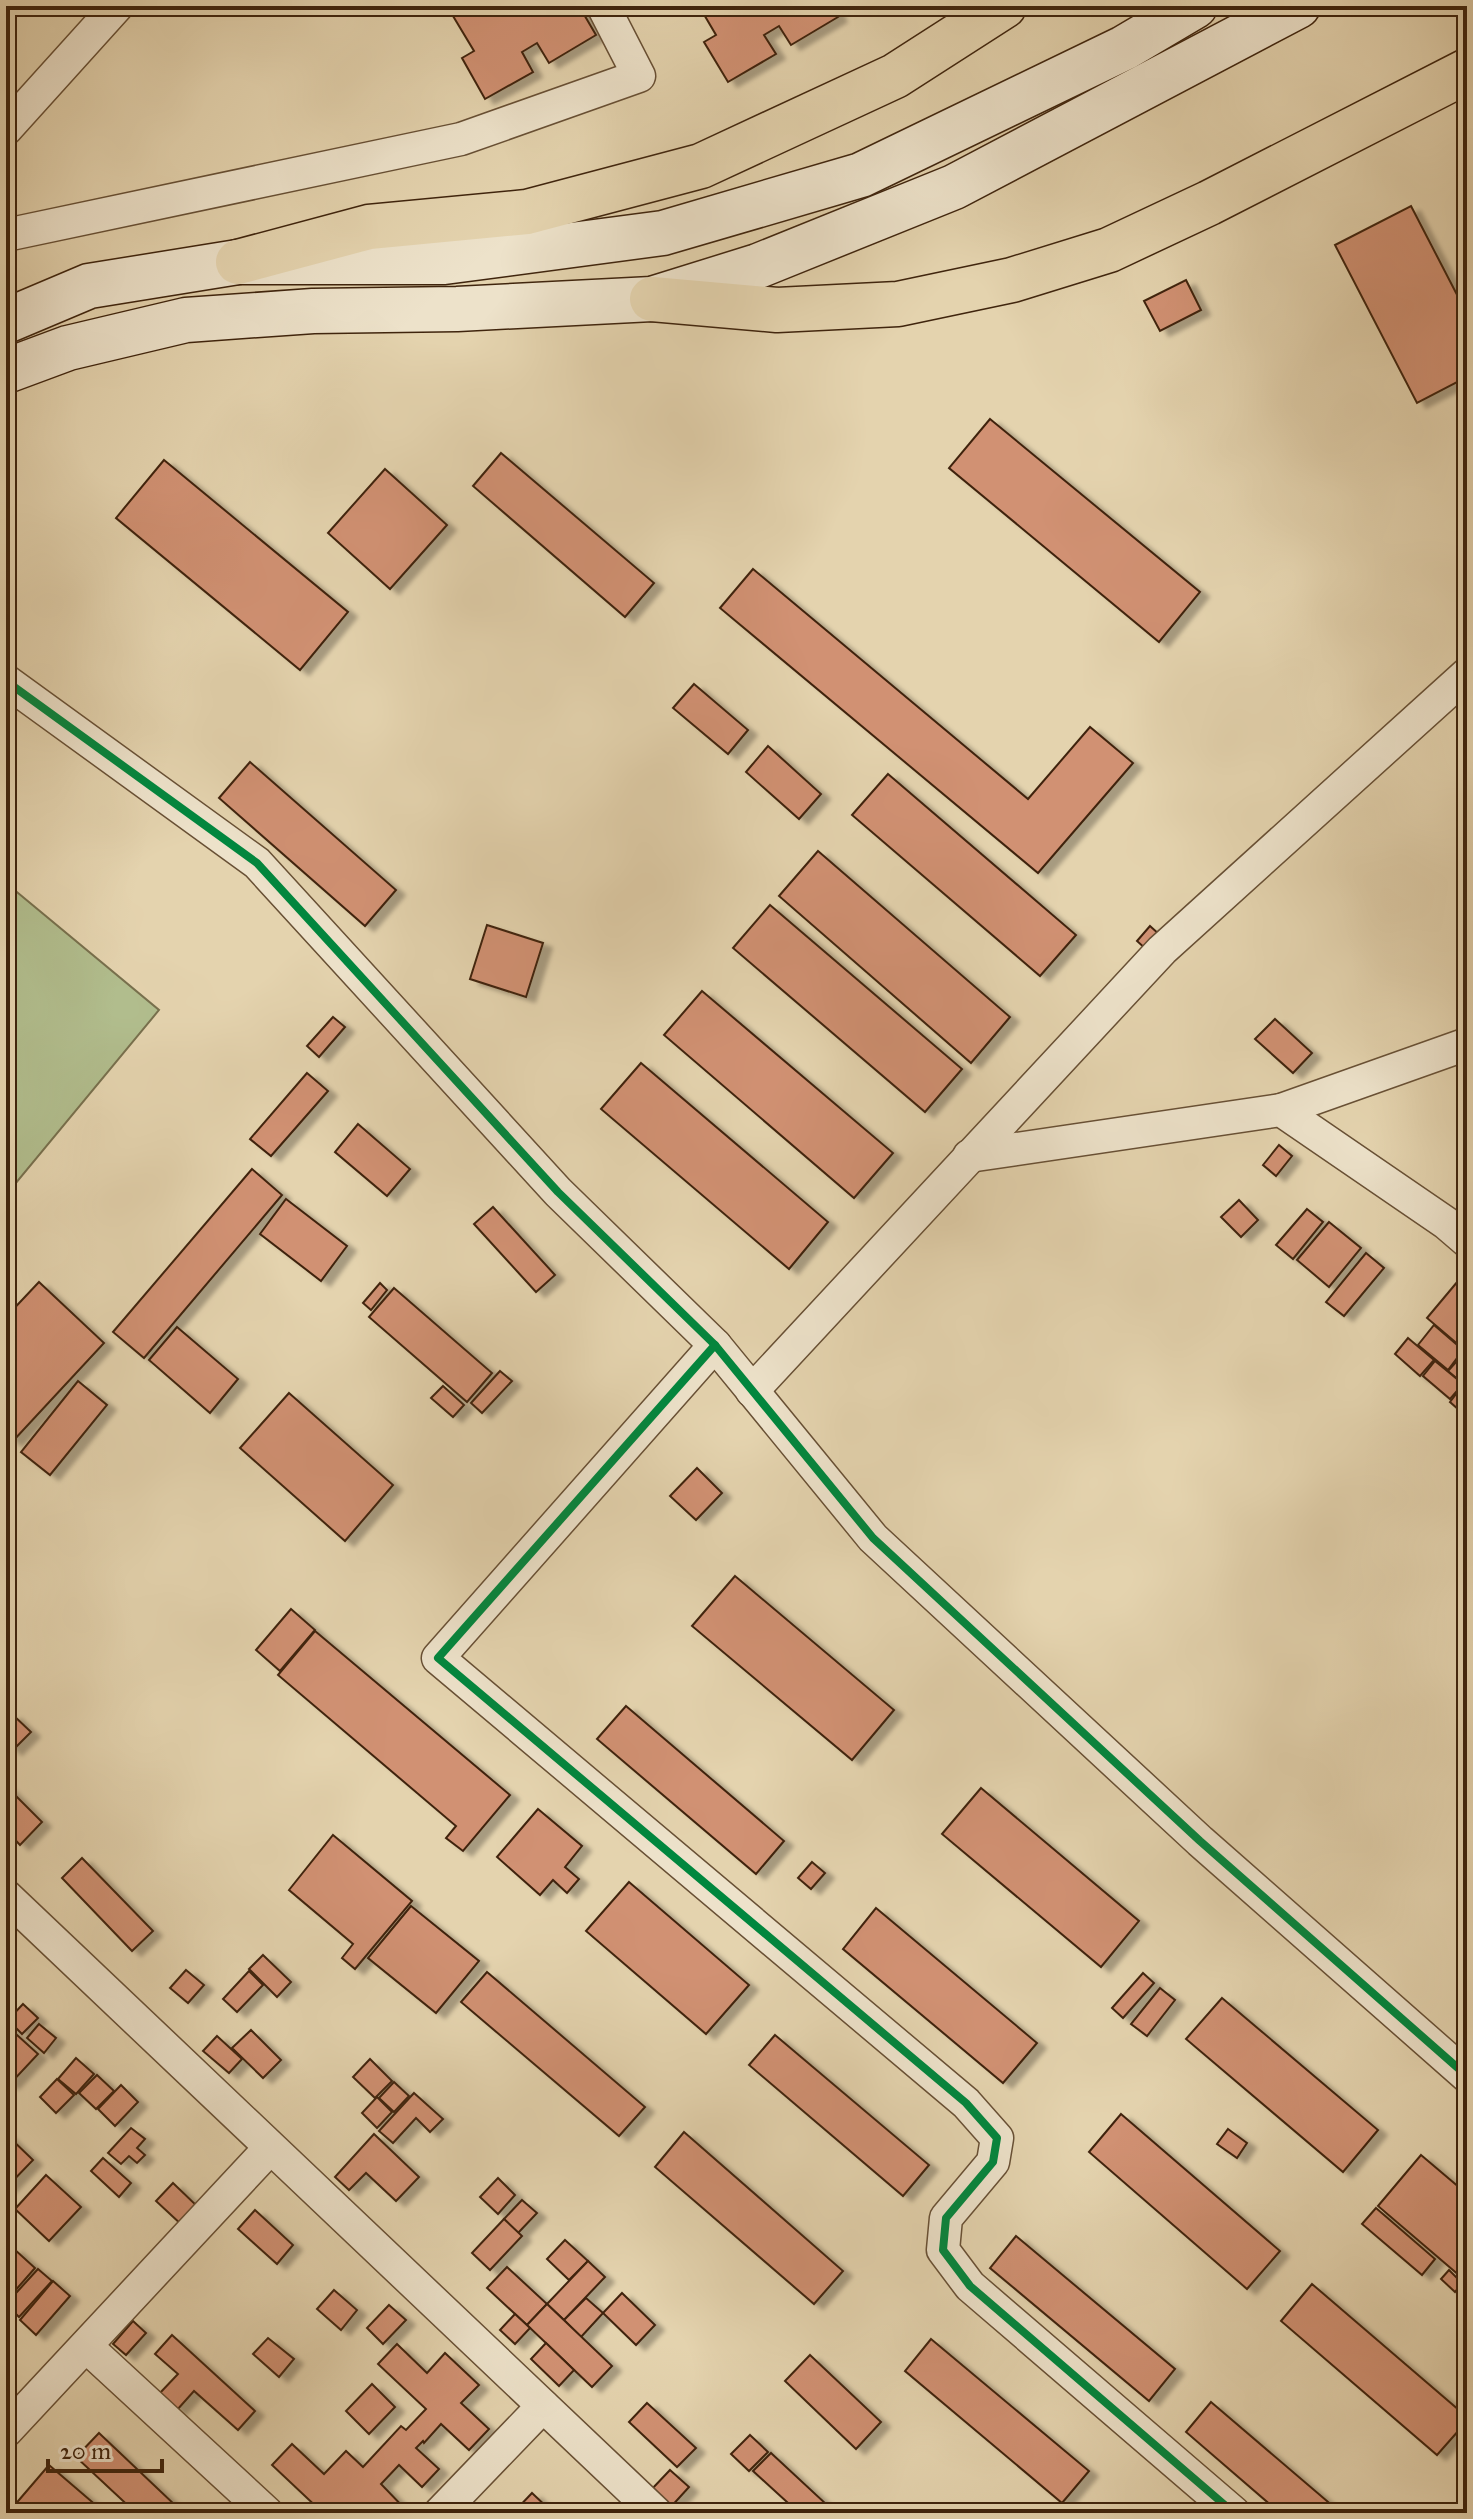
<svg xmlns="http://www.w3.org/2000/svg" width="1473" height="2519" font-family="'IM FELL Great Primer',serif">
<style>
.green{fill:#b1bd8d;stroke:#78704d;stroke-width:2}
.building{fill:#d19173;stroke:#3f240d;stroke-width:2;filter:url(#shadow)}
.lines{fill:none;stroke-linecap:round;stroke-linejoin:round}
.street-casing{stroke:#685035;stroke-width:35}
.secondary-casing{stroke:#3f240d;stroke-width:47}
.highway-casing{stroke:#3f240d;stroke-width:47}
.street{stroke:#ede2ca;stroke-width:32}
.secondary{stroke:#ede2ca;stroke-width:44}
.highway{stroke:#e4d3ae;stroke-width:44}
.cycleway-casing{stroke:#ede2ca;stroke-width:13}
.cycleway{stroke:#00873e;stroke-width:8}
</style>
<defs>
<filter id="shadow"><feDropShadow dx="9" dy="5" stdDeviation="2" flood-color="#0004"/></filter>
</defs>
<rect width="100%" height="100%" fill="#e4d3ae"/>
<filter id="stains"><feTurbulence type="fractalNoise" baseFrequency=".0025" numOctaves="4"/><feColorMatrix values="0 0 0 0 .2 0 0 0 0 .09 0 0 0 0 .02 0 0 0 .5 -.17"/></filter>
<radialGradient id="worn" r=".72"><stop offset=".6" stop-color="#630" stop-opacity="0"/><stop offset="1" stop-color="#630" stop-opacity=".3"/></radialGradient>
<polygon class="green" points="6,883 159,1010 6,1195"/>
<g class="building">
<polygon points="447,6 579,6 596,35 549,63 537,43 522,52 533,72 485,99 462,58 474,51"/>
<polygon points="699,6 832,6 838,17 791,45 779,26 764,35 776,54 728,82 704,42 716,35"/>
<polygon points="1411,206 1467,314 1467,377 1417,403 1335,245"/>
<polygon points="1186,280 1201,310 1160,331 1144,301"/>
<polygon points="990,419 1200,592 1159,642 949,468"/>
<polygon points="501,453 654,583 625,617 473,486"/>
<polygon points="164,460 348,612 300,670 116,518"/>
<polygon points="385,469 447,525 390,589 328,533"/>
<polygon points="753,569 1028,799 1090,727 1133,763 1038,873 720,608"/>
<polygon points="694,684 748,730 728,754 673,708"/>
<polygon points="768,746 821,794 799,819 746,772"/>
<polygon points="250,762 396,890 365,926 219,798"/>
<polygon points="888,774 1076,935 1040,976 852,815"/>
<polygon points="818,851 1010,1017 971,1063 779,896"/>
<polygon points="770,905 962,1069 925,1112 733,948"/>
<polygon points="487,925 543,943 526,997 470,979"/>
<polygon points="1150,926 1160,935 1147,950 1137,941"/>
<polygon points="702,991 893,1153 854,1198 664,1035"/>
<polygon points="333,1017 345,1027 319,1057 307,1046"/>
<polygon points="1275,1019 1312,1053 1293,1073 1255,1039"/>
<polygon points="641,1063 828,1222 789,1269 601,1109"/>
<polygon points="307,1073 328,1091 271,1156 250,1139"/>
<polygon points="358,1124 410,1169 387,1196 335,1152"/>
<polygon points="1279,1145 1292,1156 1276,1176 1263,1165"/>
<polygon points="252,1169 282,1195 144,1358 113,1332"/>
<polygon points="286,1199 347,1246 321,1281 260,1234"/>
<polygon points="1239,1200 1258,1220 1241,1237 1221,1217"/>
<polygon points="493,1207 555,1275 536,1292 474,1224"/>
<polygon points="1307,1209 1323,1222 1293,1259 1276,1245"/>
<polygon points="1329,1222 1361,1248 1329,1287 1297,1260"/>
<polygon points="1366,1253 1384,1268 1344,1316 1326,1302"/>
<polygon points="1458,1281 1467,1288 1467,1352 1427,1318"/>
<polygon points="39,1282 104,1343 13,1441 6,1434 6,1317"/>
<polygon points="380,1283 387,1290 371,1310 363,1303"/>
<polygon points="394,1288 492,1373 467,1402 369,1317"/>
<polygon points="1434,1325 1463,1350 1448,1370 1418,1345"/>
<polygon points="177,1327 238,1379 210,1413 149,1360"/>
<polygon points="1408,1338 1434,1360 1420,1376 1395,1354"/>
<polygon points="1465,1352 1467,1354 1467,1387 1448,1371"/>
<polygon points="1435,1361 1463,1384 1450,1399 1423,1376"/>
<polygon points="500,1371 512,1381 482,1413 471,1403"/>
<polygon points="78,1381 107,1405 50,1475 21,1452"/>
<polygon points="1463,1385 1467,1388 1467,1417 1450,1402"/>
<polygon points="443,1386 464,1405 453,1417 431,1398"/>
<polygon points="289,1393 393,1485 345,1541 240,1448"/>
<polygon points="697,1468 722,1493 696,1520 670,1496"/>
<polygon points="735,1576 894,1710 852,1760 692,1626"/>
<polygon points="291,1609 315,1630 280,1671 256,1650"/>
<polygon points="315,1631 510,1795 463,1851 446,1838 456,1826 278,1675"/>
<polygon points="626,1706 784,1841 756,1874 597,1739"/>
<polygon points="12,1714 31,1732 13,1750 6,1743 6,1720"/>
<polygon points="6,1786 42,1822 20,1845 6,1830"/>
<polygon points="981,1788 1139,1921 1101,1967 942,1834"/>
<polygon points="538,1809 582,1846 565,1867 579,1879 567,1893 553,1880 540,1895 497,1857"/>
<polygon points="333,1835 412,1901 355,1969 342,1958 353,1944 289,1890"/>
<polygon points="82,1858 153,1931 132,1951 62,1878"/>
<polygon points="812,1862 825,1873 811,1889 798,1878"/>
<polygon points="629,1882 749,1985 706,2034 586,1931"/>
<polygon points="411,1906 479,1961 436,2013 368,1958"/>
<polygon points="876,1908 1037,2043 1003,2083 843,1949"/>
<polygon points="263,1955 291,1982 277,1997 249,1969"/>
<polygon points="186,1970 204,1985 188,2003 170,1988"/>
<polygon points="249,1971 263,1985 237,2012 223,1999"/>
<polygon points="487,1972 645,2107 619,2136 461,2002"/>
<polygon points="1143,1973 1154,1983 1123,2018 1112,2008"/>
<polygon points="1160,1988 1175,2000 1147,2036 1131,2024"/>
<polygon points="1222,1998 1378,2130 1343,2172 1186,2039"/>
<polygon points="23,2004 38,2018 22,2034 8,2020"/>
<polygon points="39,2024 56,2038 44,2053 27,2038"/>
<polygon points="6,2025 38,2054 10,2084 6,2081"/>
<polygon points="251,2030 281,2060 263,2078 232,2048"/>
<polygon points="775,2035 929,2165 903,2196 749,2065"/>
<polygon points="217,2036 242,2059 229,2073 203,2051"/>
<polygon points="76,2058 94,2074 76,2094 58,2079"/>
<polygon points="370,2059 392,2081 375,2098 353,2077"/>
<polygon points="97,2075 114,2091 96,2109 79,2093"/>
<polygon points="57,2079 74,2095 56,2113 40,2097"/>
<polygon points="394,2082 409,2096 394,2112 379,2098"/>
<polygon points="121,2085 138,2102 115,2126 98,2109"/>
<polygon points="414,2093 443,2119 430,2132 416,2118 393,2143 379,2131"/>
<polygon points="377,2097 392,2112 377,2128 362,2113"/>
<polygon points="1121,2114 1280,2251 1247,2289 1089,2152"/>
<polygon points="131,2128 145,2139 137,2148 145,2155 137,2163 129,2156 121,2164 108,2153"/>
<polygon points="1228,2129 1247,2143 1237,2158 1217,2144"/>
<polygon points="684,2132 843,2271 814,2304 655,2167"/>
<polygon points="6,2134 33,2160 6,2188"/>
<polygon points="374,2134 419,2177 396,2201 366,2173 349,2190 335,2177"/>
<polygon points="1421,2155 1467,2194 1467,2282 1378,2206"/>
<polygon points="103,2158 131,2183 119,2197 91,2171"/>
<polygon points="46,2175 81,2207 49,2241 15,2209"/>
<polygon points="498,2178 515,2195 498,2214 480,2197"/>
<polygon points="173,2183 199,2208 183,2226 156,2201"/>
<polygon points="522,2200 537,2213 518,2233 504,2219"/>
<polygon points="1376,2208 1435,2259 1422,2275 1362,2224"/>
<polygon points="255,2210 293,2245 277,2264 238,2229"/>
<polygon points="504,2219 522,2236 490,2270 472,2253"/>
<polygon points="1016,2236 1175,2369 1149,2401 990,2268"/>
<polygon points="565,2240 588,2261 569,2280 547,2259"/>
<polygon points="13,2248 35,2268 6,2301 6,2256"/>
<polygon points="588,2261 605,2277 564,2320 547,2304"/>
<polygon points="507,2267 547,2304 527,2325 487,2288"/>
<polygon points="38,2269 52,2281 19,2317 6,2304"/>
<polygon points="1449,2270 1462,2283 1455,2292 1441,2279"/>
<polygon points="53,2281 70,2296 36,2335 20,2320"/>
<polygon points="1312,2284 1467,2417 1467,2421 1437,2455 1281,2321"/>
<polygon points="334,2290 357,2310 341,2330 317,2309"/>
<polygon points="622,2293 655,2325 636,2345 603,2313"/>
<polygon points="586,2298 603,2313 581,2337 564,2320"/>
<polygon points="547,2304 612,2366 592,2387 527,2325"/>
<polygon points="389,2305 406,2320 383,2344 367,2328"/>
<polygon points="515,2314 530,2328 515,2344 500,2330"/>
<polygon points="133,2321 146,2333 126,2355 113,2344"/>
<polygon points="172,2335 255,2411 238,2430 194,2391 177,2410 159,2394 178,2374 155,2354"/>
<polygon points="268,2338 294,2359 279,2377 253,2354"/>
<polygon points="931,2339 1089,2471 1062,2503 905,2371"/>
<polygon points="546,2343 574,2370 559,2386 531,2359"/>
<polygon points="397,2344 427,2373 445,2353 479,2385 461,2403 489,2429 469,2450 441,2424 424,2443 423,2441 416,2448 439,2469 422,2487 399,2465 381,2484 409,2513 323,2513 272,2465 292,2444 324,2474 346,2451 363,2467 401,2426 406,2430 426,2409 378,2364"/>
<polygon points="810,2355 881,2422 856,2449 785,2381"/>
<polygon points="372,2384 395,2407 369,2434 346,2411"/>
<polygon points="1211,2402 1341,2513 1280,2513 1186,2432"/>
<polygon points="647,2403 696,2448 677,2467 629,2422"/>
<polygon points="99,2433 176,2506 169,2513 136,2513 76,2457"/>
<polygon points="750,2435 768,2452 749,2471 731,2454"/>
<polygon points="771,2453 826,2504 818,2513 799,2513 753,2471"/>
<polygon points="49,2465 105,2513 20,2513 13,2507"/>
<polygon points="670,2470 689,2487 669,2509 650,2491"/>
<polygon points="532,2493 550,2510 547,2513 513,2513"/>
</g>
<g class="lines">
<g class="street-casing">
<g id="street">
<polyline points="6,129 117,6"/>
<polyline points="6,235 461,139 639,76 603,6"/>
<polyline points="6,681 257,863 558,1192 715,1345 873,1538 1200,1841 1467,2076"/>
<polyline points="1281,1110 1467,1044"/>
<polyline points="969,1156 1281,1110 1446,1223 1467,1241"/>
<polyline points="715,1345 438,1658 966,2103 997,2138 993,2162 946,2218 943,2250 970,2286 1234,2513"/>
<polyline points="752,1391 1162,950 1467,674"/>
<polyline points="6,1896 656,2513"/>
<polyline points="87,2347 267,2513"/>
<polyline points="6,2431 270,2148"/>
<polyline points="440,2513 543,2406"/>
</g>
</g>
<g class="secondary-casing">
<g id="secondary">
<polyline points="6,321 89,286 238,262 444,262 663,233 861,175 1124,48 1195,6"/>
<polyline points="6,371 68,348 186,320 313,311 457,309 652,299 758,266 954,187 1298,6"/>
</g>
</g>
<g class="highway-casing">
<g id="highway">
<polyline points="238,262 369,227 527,212 701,166 895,76 1004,6"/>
<polyline points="652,299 777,310 898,304 1012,280 1109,250 1209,203 1467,71"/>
</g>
</g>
<use href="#street" class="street"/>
<use href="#secondary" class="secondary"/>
<use href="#highway" class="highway"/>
<g class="cycleway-casing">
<g id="cycleway">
<polyline points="6,681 257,863 558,1192 715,1345 873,1538 1200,1841 1467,2076"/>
<polyline points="715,1345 438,1658 966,2103 997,2138 993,2162 946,2218 943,2250 970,2286 1234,2513"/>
</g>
</g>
<use href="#cycleway" class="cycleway"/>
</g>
<rect width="1473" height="2519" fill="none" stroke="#e4d3ae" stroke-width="32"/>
<rect x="8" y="8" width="1457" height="2503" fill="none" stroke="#3f240d" stroke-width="4"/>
<rect x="16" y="16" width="1441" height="2487" fill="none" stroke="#3f240d" stroke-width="2"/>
<path d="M48 2459v12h114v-12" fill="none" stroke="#3f240d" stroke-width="4"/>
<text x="60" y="2459" font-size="24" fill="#3f240d" stroke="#ede2ca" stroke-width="6" paint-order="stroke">20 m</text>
<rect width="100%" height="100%" filter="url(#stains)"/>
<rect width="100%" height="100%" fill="url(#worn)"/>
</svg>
